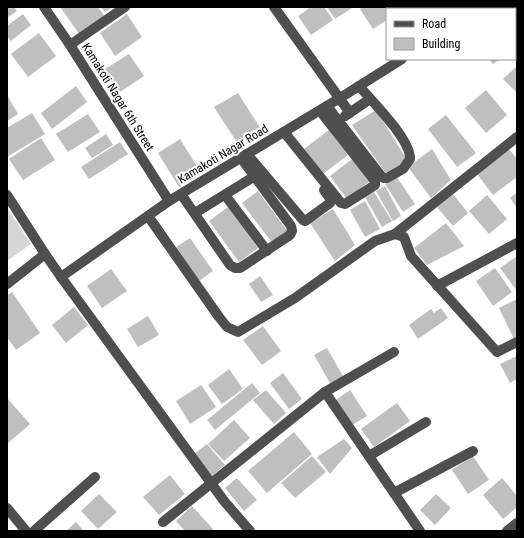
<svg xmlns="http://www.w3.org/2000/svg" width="524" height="538" font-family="'Roboto Condensed',sans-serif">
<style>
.green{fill:#d6d6d6}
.building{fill:#bfbfbf}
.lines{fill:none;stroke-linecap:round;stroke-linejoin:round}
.minor{stroke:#4f4f4f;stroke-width:10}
.labels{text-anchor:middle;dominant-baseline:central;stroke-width:4;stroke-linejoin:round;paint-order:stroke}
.street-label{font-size:12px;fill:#000;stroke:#fff}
</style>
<rect width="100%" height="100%" fill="#fff"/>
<polygon class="green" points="7,208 31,244 7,261"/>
<g class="building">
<polygon points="7,7 14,7 17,11 7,18"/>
<polygon points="63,7 98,7 105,17 79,34 61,8"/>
<polygon points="101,7 113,7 105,12"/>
<polygon points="311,7 324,7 333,20 311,35 298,16"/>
<polygon points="327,7 351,7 352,8 335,19"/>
<polygon points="362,7 406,7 403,9 387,9 387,20 373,29 360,9"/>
<polygon points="445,7 459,7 457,9 446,9"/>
<polygon points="506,7 517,7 517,34 515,31 515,9 503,9"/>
<polygon points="23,14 31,25 11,41 7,36 7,26"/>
<polygon points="127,14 142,37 115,56 100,33"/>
<polygon points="39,33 56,56 28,77 11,54"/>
<polygon points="515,38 517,41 517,48 515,49"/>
<polygon points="129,54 144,76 117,94 102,71"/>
<polygon points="489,59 500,59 493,64"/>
<polygon points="517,66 517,93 503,79"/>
<polygon points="76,86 87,102 52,129 41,113"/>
<polygon points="486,90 507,115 486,133 465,108"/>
<polygon points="238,93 261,129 238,144 214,107"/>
<polygon points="7,95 18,114 7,121"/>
<polygon points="376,110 407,160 387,175 352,125"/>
<polygon points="32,113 45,134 7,157 7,128"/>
<polygon points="88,114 100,132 68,152 56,134"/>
<polygon points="446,115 476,153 457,167 428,129"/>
<polygon points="329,130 348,155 323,174 304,149"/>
<polygon points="106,134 113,145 92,158 85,148"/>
<polygon points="41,138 55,160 23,180 9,159"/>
<polygon points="180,139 201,173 179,187 158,153"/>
<polygon points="120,142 128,154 89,179 81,167"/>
<polygon points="432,149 451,180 431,198 408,167"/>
<polygon points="509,149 517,159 517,177 493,195 477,174"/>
<polygon points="352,159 370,181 347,199 330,176"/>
<polygon points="396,176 415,204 403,212 385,184"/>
<polygon points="385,186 401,216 393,221 376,191"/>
<polygon points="258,191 288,232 273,244 242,203"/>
<polygon points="374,192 392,221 382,227 365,197"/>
<polygon points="517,192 517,208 510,198"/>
<polygon points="453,194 468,213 453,226 437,207"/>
<polygon points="487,195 507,219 489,234 469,211"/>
<polygon points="365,201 380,229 365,237 350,210"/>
<polygon points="228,207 258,248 239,262 209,221"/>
<polygon points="333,209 355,245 335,261 310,223"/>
<polygon points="446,223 464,246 427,265 414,248"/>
<polygon points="190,238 213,271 199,281 176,247"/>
<polygon points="517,256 517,291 500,268"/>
<polygon points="495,268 512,292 493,306 476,281"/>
<polygon points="111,269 127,291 102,308 87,286"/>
<polygon points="260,276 273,295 261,302 249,284"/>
<polygon points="12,292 40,333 16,350 7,337 7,295"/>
<polygon points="517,299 517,337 514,339 499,308"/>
<polygon points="74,307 88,325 66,343 52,325"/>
<polygon points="441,308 448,318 418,339 409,325 431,309 434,313"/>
<polygon points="148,316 159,335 138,347 127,329"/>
<polygon points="263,326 281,351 262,365 243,340"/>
<polygon points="327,348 344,378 331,385 314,355"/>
<polygon points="517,356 517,379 510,383 500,364"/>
<polygon points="229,369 243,389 222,404 208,385"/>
<polygon points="283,373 302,399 289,409 270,383"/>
<polygon points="252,383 260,393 215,430 207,420"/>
<polygon points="201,385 216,407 190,424 176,401"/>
<polygon points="266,390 286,413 274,424 253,400"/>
<polygon points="350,390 367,416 349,427 333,402"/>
<polygon points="8,399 30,424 7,444 7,400"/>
<polygon points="397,403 410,421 374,447 361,429"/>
<polygon points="234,420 250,438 224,461 208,444"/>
<polygon points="294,432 312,454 267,493 248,471"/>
<polygon points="344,439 352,448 330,474 317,457"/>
<polygon points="207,444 225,465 212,476 194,454"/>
<polygon points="312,456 326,472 295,498 281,483"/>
<polygon points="473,456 489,480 468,494 452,470"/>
<polygon points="170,475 185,494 159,515 143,497"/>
<polygon points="237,478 257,500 244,511 225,488"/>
<polygon points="502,478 517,496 517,507 503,519 483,495"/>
<polygon points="99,494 117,512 98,529 81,511"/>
<polygon points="436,494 451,508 435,525 420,510"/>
<polygon points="192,506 213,529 211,531 185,531 176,521"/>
<polygon points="76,522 84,531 66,531"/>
</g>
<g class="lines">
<g class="minor">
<polyline points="44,7 70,45 169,201"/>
<polyline points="274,7 350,113"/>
<polyline points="419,7 420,9"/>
<polyline points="479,9 482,7"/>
<polyline points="70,45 125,7"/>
<path d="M 327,106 L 382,177 L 384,178 L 387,178 L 403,169 L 410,159 C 411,140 373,102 359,86"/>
<polyline points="345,116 370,99"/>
<polyline points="284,132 341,203 345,204 375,185 375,181 320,111"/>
<polyline points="247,154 303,220 305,221 308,219 330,203 331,201 329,197 324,190"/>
<polyline points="181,194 230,265 235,268 240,268 290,235 292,231 291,226 241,158"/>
<polyline points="7,195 45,254 61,277 224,501 250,531"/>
<polyline points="225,195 267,251"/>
<polyline points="195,213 255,176"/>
<polyline points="148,216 219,317 227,327 238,332 295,298 375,241 395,234 404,237 411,256 497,352 517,342"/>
<polyline points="395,234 517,137"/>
<polyline points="61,277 169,201 340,98 402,59"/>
<polyline points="7,284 45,254"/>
<polyline points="437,286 517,243"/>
<polyline points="325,392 420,531"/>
<polyline points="369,456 426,422"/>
<polyline points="394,493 473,451"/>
<polyline points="7,508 26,531"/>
<polyline points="163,522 325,392 394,352"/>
<polyline points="34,531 95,477"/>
<polyline points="507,531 517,523"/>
</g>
</g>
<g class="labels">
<g class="street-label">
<text transform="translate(118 97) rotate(58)">Kamakoti Nagar 6th Street</text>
<text transform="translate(223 154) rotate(-31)">Kamakoti Nagar Road</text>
</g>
</g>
<rect width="524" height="538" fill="none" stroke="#000000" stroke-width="16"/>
<rect x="386" y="8" width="130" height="52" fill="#ffffff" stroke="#999999"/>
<rect x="394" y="21" width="20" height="6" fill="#4f4f4f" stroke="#999999"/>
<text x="422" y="28" font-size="12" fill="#000000">Road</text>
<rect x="394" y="38" width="20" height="12" fill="#bfbfbf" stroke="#999999"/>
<text x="422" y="48" font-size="12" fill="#000000">Building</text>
</svg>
